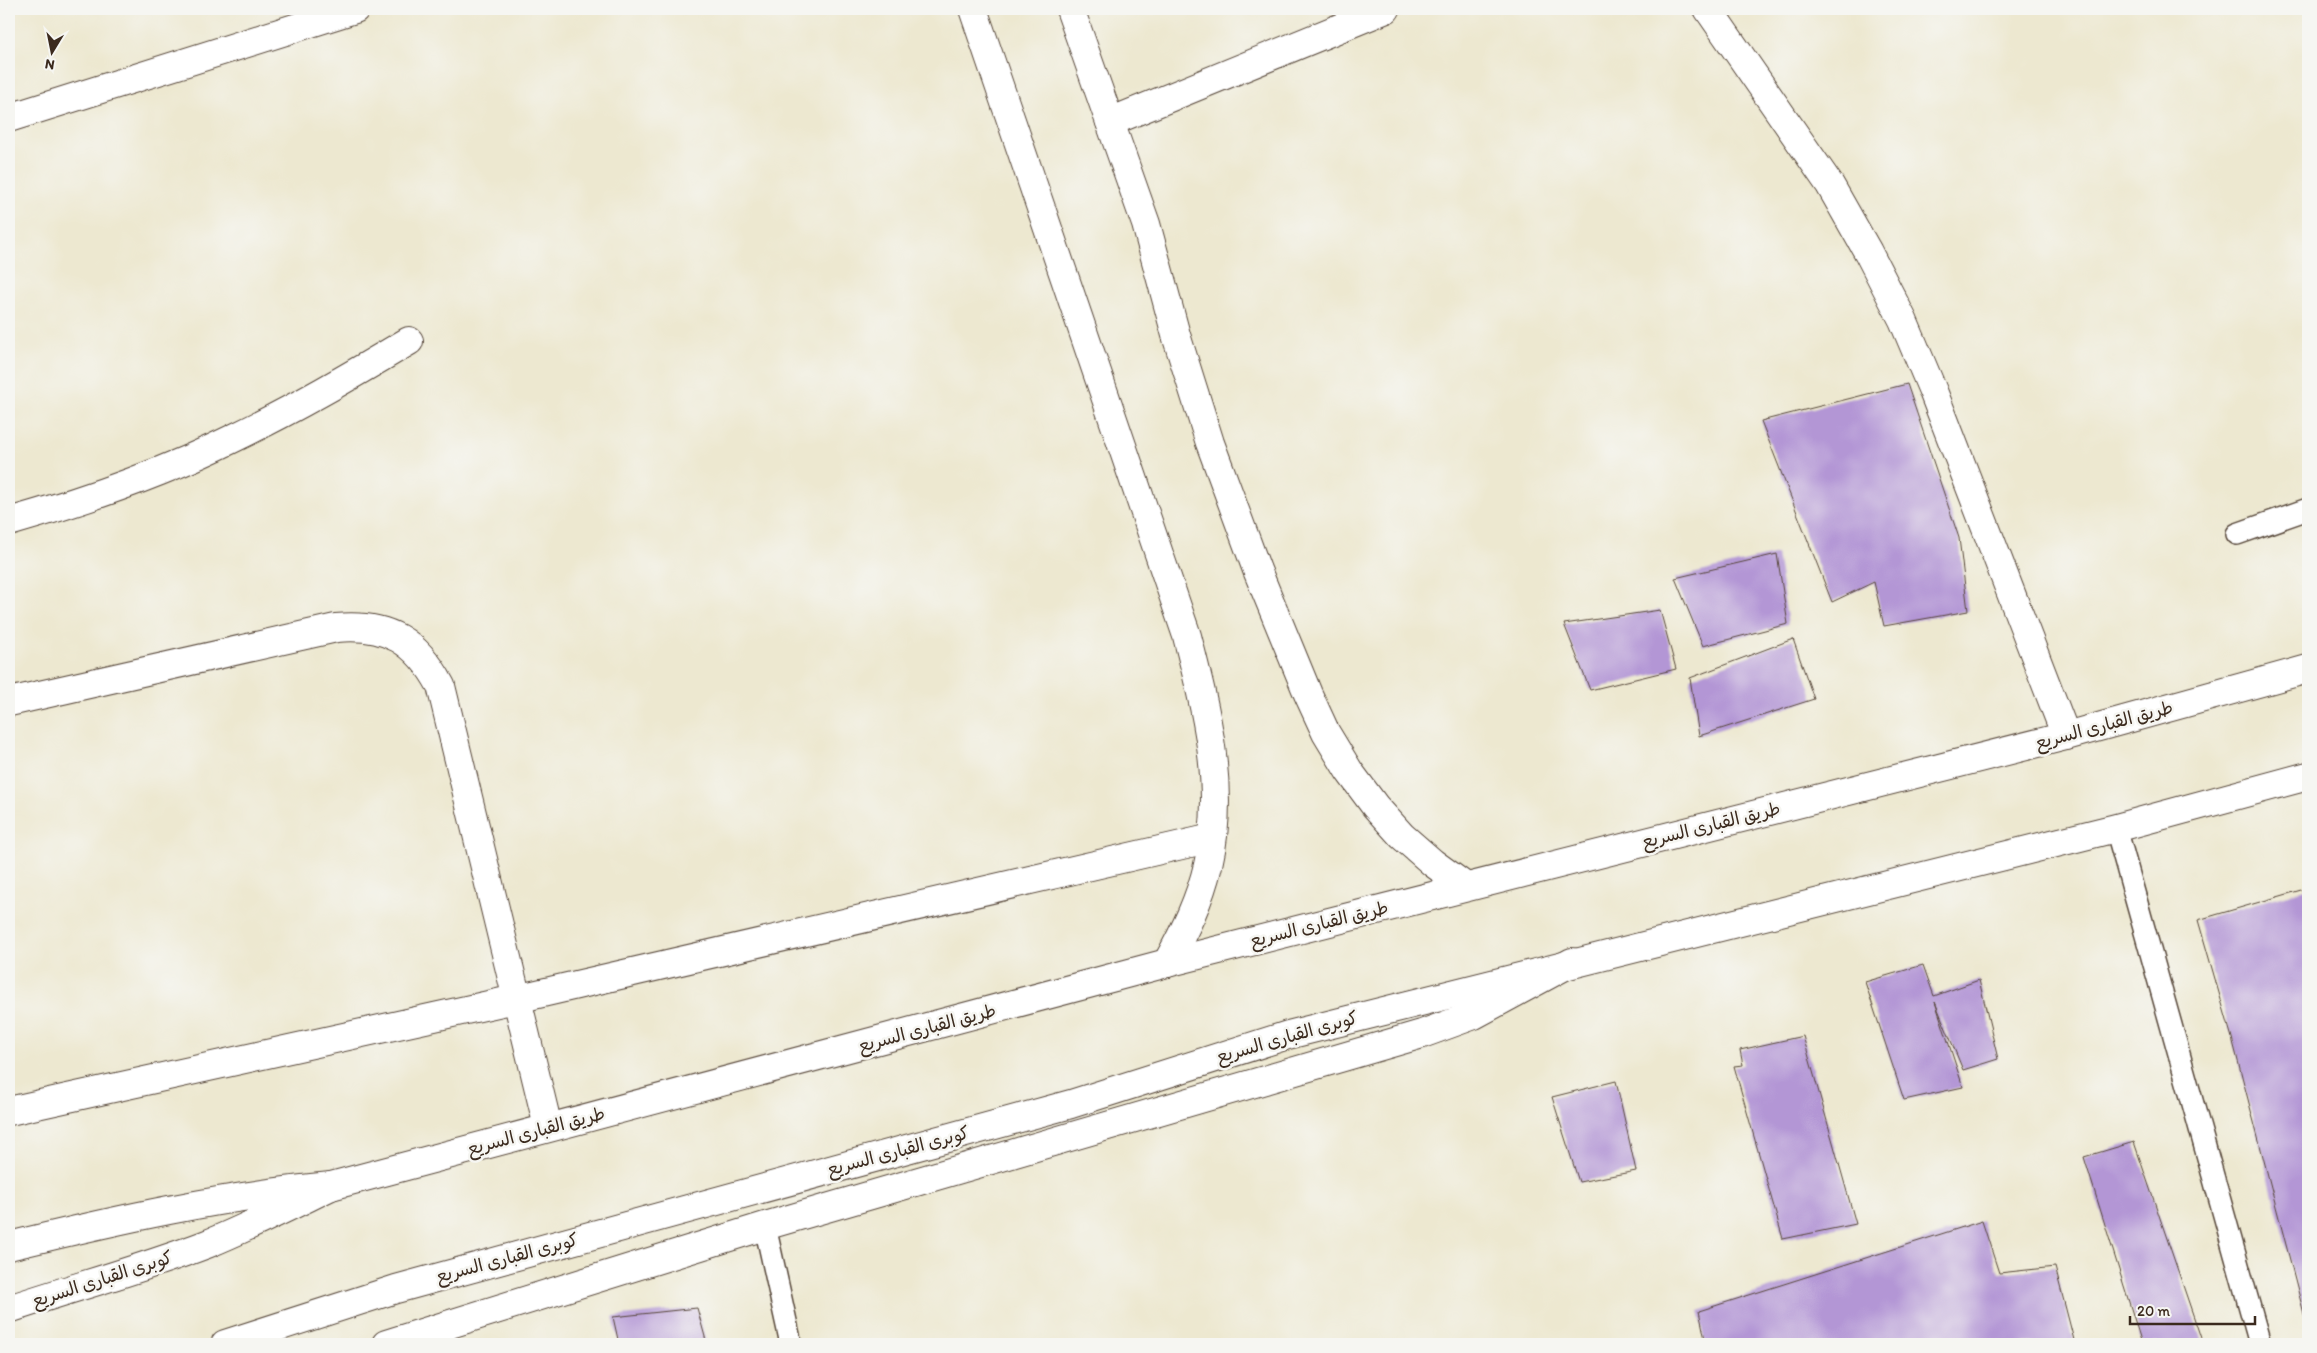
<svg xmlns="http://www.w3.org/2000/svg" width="2317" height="1353" font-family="Itim,'Playpen Sans Arabic',sans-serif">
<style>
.building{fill:#b396d5}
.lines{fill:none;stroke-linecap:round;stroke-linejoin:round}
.service-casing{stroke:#564639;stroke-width:24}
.minor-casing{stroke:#564639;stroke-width:30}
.trunk-casing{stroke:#564639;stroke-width:30}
.motorway-casing{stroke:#564639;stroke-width:30}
.service{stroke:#fff;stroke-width:21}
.minor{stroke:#fff;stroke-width:28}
.trunk{stroke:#fff;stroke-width:28}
.motorway{stroke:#fff;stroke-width:28}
.labels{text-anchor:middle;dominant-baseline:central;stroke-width:5;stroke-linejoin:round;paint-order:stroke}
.street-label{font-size:18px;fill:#3b2a1e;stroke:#f6f6f2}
</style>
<rect width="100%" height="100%" fill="#f6f6f2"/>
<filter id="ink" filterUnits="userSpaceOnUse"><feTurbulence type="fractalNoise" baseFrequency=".02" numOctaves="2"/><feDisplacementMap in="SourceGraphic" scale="10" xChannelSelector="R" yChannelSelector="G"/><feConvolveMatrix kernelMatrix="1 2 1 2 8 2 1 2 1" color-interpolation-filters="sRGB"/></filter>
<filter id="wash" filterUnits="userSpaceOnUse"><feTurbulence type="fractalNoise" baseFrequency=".0096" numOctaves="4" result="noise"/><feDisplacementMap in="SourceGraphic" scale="20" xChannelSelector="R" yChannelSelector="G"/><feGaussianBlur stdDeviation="1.12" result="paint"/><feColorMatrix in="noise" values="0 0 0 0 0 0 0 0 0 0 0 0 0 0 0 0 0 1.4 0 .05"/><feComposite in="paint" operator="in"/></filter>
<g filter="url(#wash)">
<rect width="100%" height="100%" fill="#ede8d0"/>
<g id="blocks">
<g class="building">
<polygon points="1907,384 1959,538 1968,611 1884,626 1874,582 1832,602 1761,421"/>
<polygon points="1777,554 1788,624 1703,646 1675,578"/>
<polygon points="1660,610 1676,669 1590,690 1564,624"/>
<polygon points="1793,639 1814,699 1699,736 1690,678"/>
<polygon points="2308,888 2308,1329 2232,1038 2198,920"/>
<polygon points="1923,965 1934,996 1979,980 1998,1059 1963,1070 1935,1002 1963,1087 1904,1100 1865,982"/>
<polygon points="1803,1036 1856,1224 1783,1239 1734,1066 1743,1065 1740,1050"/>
<polygon points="1616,1081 1636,1171 1579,1182 1552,1097"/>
<polygon points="2134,1142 2203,1344 2142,1344 2084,1157"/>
<polygon points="1982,1221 1999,1273 2055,1267 2075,1344 1706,1344 1699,1311"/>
<polygon points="697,1308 707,1344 619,1344 613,1317"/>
</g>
</g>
</g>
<g filter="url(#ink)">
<use href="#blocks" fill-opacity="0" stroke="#564639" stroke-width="1"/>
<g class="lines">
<g class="service-casing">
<g id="service">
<polyline points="2237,534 2308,509"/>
<polyline points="2116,828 2260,1344"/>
<polyline points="765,1226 791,1344"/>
<polyline points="439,1327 446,1344"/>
</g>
</g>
<g class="minor-casing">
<g id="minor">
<path d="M 973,9 L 1187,636 C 1206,710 1226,788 1208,865 C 1200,900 1184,932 1167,963"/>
<polyline points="1070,9 1146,224 1176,335 1210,443 1257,570 1308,694 1326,733 1349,771 1375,806 1402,836 1433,863 1466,887"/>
<polyline points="1708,9 1830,185 1868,252 1903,320 1933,391 2066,736"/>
<polyline points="9,118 355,9"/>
<polyline points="1110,122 1386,9"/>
<path d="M 9,522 C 86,500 164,473 236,437 C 296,408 352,375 409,341"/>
<path d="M 9,702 L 336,628 C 387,623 417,641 441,686 L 548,1127"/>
<polyline points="9,1111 516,999 1212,838"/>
</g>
</g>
<g class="trunk-casing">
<g id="trunk">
<path d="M 9,1309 C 75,1287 142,1269 207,1244 C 249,1227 290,1206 331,1186 L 1167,963 L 2066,736 L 2308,669"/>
<polyline points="225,1344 396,1289 1071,1104 1288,1035 2116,828 2308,776"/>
</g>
</g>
<g class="motorway-casing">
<g id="motorway">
<path d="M 9,1246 C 116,1220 221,1196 331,1186"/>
<polyline points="386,1344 765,1226 1422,1034 1474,1015 1572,962"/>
</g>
</g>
<use href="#service" class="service"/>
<use href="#minor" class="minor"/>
<use href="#trunk" class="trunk"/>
<use href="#motorway" class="motorway"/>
</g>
</g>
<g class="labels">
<g class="street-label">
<text transform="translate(2104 725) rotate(-15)">طريق القبارى السريع</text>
<text transform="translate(1711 825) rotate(-14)">طريق القبارى السريع</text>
<text transform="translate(1319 924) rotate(-14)">طريق القبارى السريع</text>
<text transform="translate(927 1028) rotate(-15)">طريق القبارى السريع</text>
<text transform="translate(1287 1037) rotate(-16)">كوبرى القبارى السريع</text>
<text transform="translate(536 1131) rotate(-15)">طريق القبارى السريع</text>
<text transform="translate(898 1151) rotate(-15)">كوبرى القبارى السريع</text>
<text transform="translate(507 1258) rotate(-15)">كوبرى القبارى السريع</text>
<text transform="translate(102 1279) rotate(-18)">كوبرى القبارى السريع</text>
</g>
</g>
<rect width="2317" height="1353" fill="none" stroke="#f6f6f2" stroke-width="30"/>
<g transform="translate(52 52) rotate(190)" stroke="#f6f6f2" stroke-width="4" paint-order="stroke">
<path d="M0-4L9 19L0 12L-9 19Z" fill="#3b2a1e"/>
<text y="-8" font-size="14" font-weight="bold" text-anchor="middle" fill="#3b2a1e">N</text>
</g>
<path d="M2130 1316v8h125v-8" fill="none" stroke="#3b2a1e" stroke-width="2.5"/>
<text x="2137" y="1316" font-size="15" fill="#3b2a1e" stroke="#f6f6f2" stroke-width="4" paint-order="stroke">20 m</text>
</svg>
